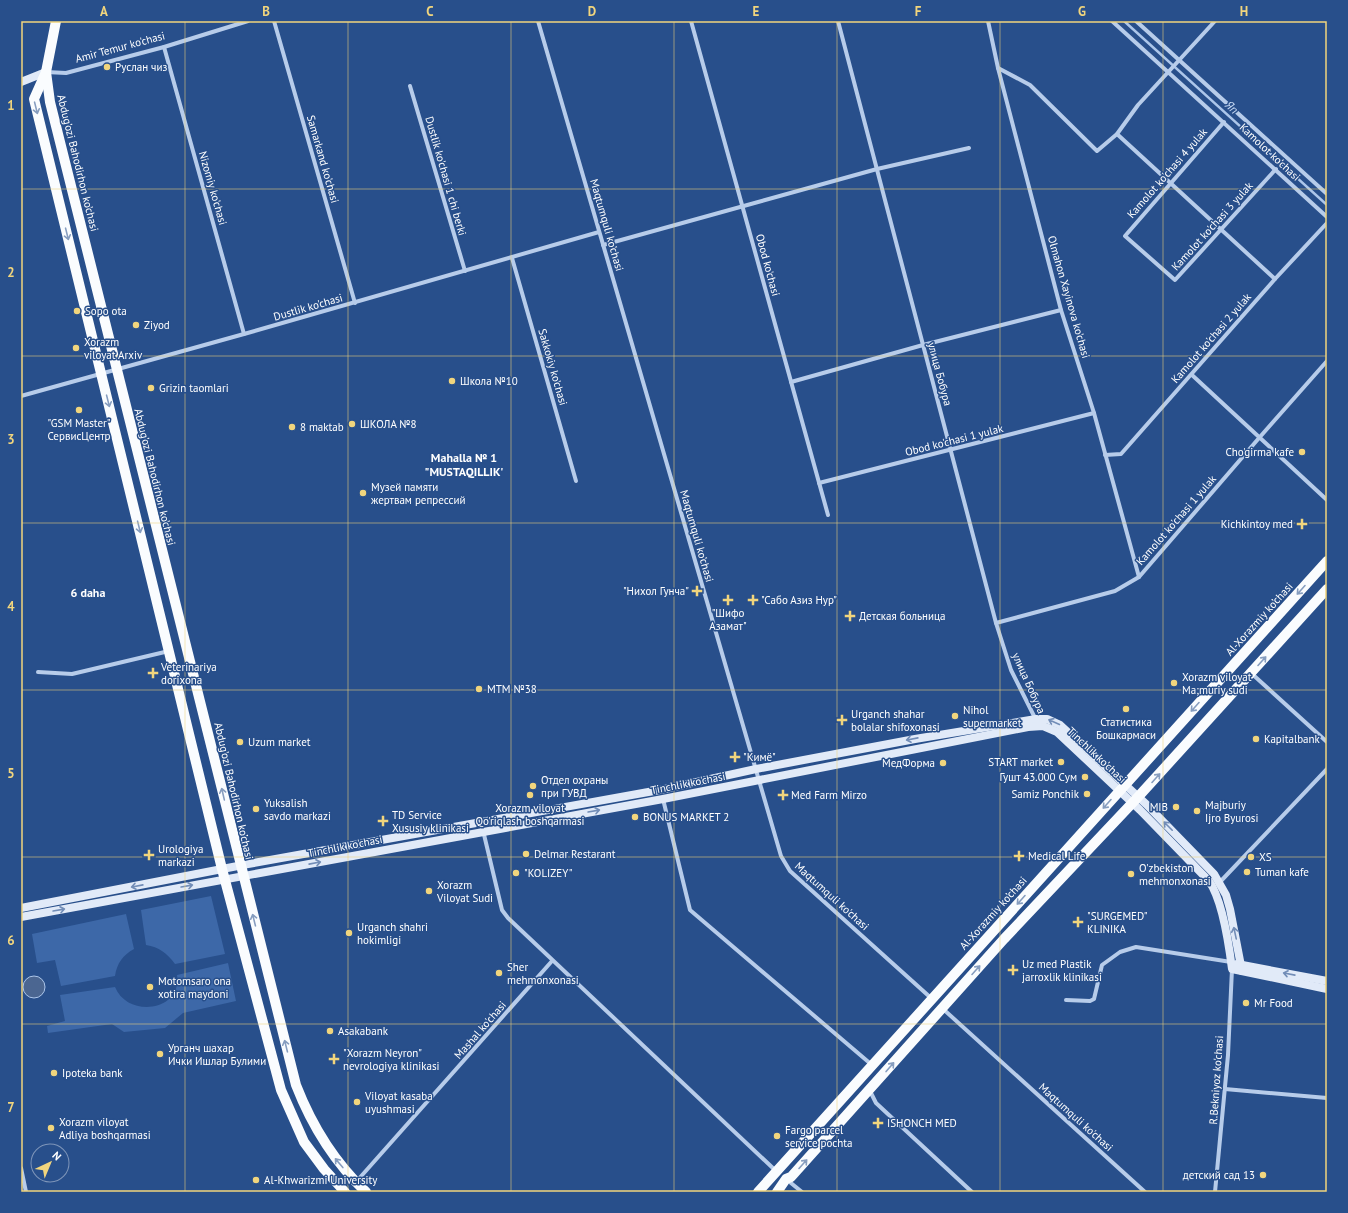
<svg xmlns="http://www.w3.org/2000/svg" width="1348" height="1213" font-family="'PT Sans',sans-serif">
<style>
.green{fill:#3d68a8}
.water{fill:#4b6691;stroke:#acc6ea}
.lines{fill:none;stroke-linecap:round;stroke-linejoin:round}
.stream{stroke:#acc6ea;stroke-width:2.5}
.street{stroke:#b7ccea;stroke-width:4}
.secondary{stroke:#e1eaf8;stroke-width:8}
.primary{stroke:#fafcfe;stroke-width:10}
.oneway{stroke:#869dbf}
.oneway2{stroke:#728db7}
.grid{fill:none;stroke:#f1d57d;stroke-width:1;stroke-opacity:0.55}
.poi-dot{fill:#f1d57d;stroke:#284f8b;stroke-width:1.5}
.labels{text-anchor:middle;dominant-baseline:central;stroke-width:3;stroke-linejoin:round;paint-order:stroke}
.street-label{font-size:11px;fill:#fff;stroke:#284f8b}
.poi-label{font-size:11px;fill:#fff;stroke:#284f8b;text-anchor:start}
.water-label{font-size:12px;font-style:italic;fill:#c3d6f1;stroke:#284f8b}
.neighbourhood-label{font-size:12px;font-weight:bold;fill:#fff;stroke:#284f8b}
.neatline{fill:none;stroke:#f1d57d;stroke-width:1.5}
.grid-label{font-size:13px;text-anchor:middle;font-weight:bold;fill:#f1d57d}
</style>
<rect width="100%" height="100%" fill="#284f8b"/>
<g class="green">
<path d="M 211,896 L 225,954 L 175,964 C 167,953 159,947 146,945 L 141,910 Z"/>
<path d="M 126,914 L 134,949 C 123,955 117,963 115,976 L 61,986 L 55,960 L 37,963 L 32,934 Z"/>
<path d="M 228,963 L 236,1001 L 183,1013 L 165,1028 L 124,1032 L 112,1024 L 48,1033 L 47,1026 L 65,1021 L 60,995 L 115,987 C 128,1019 183,1011 177,975 Z"/>
</g>
<circle class="water" cx="34" cy="987" r="11"/>
<g class="lines">
<polyline class="stream" points="1124,21 1327,205"/>
<g class="street">
<polyline points="274,21 355,303"/>
<polyline points="538,21 781,856 790,871 931,998"/>
<polyline points="691,21 828,515"/>
<polyline points="838,21 996,623 1011,670 1036,720"/>
<polyline points="988,21 998,68 1061,310 1094,413 1139,577"/>
<polyline points="1112,21 1327,217"/>
<polyline points="1136,21 1327,194"/>
<polyline points="164,47 244,334"/>
<polyline points="998,68 1030,85 1097,151 1117,134 1138,105 1215,21"/>
<polyline points="46,72 66,73 164,47 248,21"/>
<polyline points="410,86 465,271"/>
<polyline points="1224,122 1125,236 1175,280 1276,169"/>
<polyline points="1117,134 1275,279"/>
<polyline points="603,245 877,169 969,148"/>
<polyline points="512,258 576,481"/>
<polyline points="1192,375 1327,500"/>
<polyline points="791,382 923,345 1061,310"/>
<polyline points="21,396 244,334 599,232"/>
<polyline points="1105,455 1121,454 1275,279 1327,223"/>
<polyline points="819,483 1094,413"/>
<polyline points="996,623 1115,591 1139,577 1259,438 1327,361"/>
<polyline points="38,672 72,674 169,651"/>
<polyline points="1251,673 1327,742"/>
<polyline points="663,799 690,910 872,1065"/>
<polyline points="481,822 502,910 508,918 776,1171"/>
<polyline points="1220,882 1327,769"/>
<polyline points="1066,1000 1090,1001 1094,999 1102,965 1120,952 1136,947 1231,962"/>
<polyline points="942,1008 1145,1192"/>
<polyline points="1225,1089 1327,1098"/>
<polyline points="870,1091 876,1103 972,1192"/>
<polyline points="21,1168 26,1192"/>
<polyline points="786,1179 802,1192"/>
<polyline points="356,1182 552,961"/>
<polyline points="1215,1192 1228,1055 1232,969"/>
</g>
<g class="secondary">
<polyline points="21,82 46,72"/>
<polyline points="21,908 248,864 665,789 756,769 915,739 1036,719 1047,719 1060,725 1146,804 1214,874 1226,895 1230,909 1242,971"/>
<path d="M 21,917 L 663,799 L 1028,727 L 1043,726 L 1057,732 L 1140,810 L 1209,881 C 1223,901 1229,945 1232,969 L 1327,989"/>
<polyline points="1237,964 1327,981"/>
</g>
<g class="primary">
<path d="M 56,21 L 46,72 L 50,102 L 296,1085 C 312,1126 333,1161 366,1192"/>
<polyline points="46,72 34,99 222,869 281,1090 304,1142 324,1169 345,1192"/>
<polyline points="758,1192 1327,561"/>
<polyline points="777,1192 786,1179 791,1177 1004,939 1138,797 1327,589"/>
</g>
</g>
<defs><path id="oneway-shaft" d="M-6 0H5M1.5-3L5.5 0L1.5 3" fill="none" stroke-width="1.6" stroke-linecap="round" stroke-linejoin="round"/></defs>
<g class="oneway">
<use href="#oneway-shaft" transform="translate(36 108) rotate(76)"/>
<use href="#oneway-shaft" transform="translate(67 234) rotate(76)"/>
<use href="#oneway-shaft" transform="translate(108 401) rotate(76)"/>
<use href="#oneway-shaft" transform="translate(139 527) rotate(76)"/>
<use href="#oneway-shaft" transform="translate(1301 590) rotate(132)"/>
<use href="#oneway-shaft" transform="translate(1262 661) rotate(-48)"/>
<use href="#oneway-shaft" transform="translate(1195 707) rotate(132)"/>
<use href="#oneway-shaft" transform="translate(1156 778) rotate(-48)"/>
<use href="#oneway-shaft" transform="translate(223 794) rotate(-103)"/>
<use href="#oneway-shaft" transform="translate(1107 804) rotate(132)"/>
<use href="#oneway-shaft" transform="translate(1021 900) rotate(132)"/>
<use href="#oneway-shaft" transform="translate(254 920) rotate(-104)"/>
<use href="#oneway-shaft" transform="translate(976 970) rotate(-48)"/>
<use href="#oneway-shaft" transform="translate(286 1046) rotate(-104)"/>
<use href="#oneway-shaft" transform="translate(890 1067) rotate(-49)"/>
<use href="#oneway-shaft" transform="translate(339 1163) rotate(-130)"/>
<use href="#oneway-shaft" transform="translate(803 1164) rotate(-48)"/>
</g>
<g class="oneway2">
<use href="#oneway-shaft" transform="translate(1054 722) rotate(-156)"/>
<use href="#oneway-shaft" transform="translate(912 739) rotate(169)"/>
<use href="#oneway-shaft" transform="translate(594 811) rotate(-10)"/>
<use href="#oneway-shaft" transform="translate(1168 826) rotate(-135)"/>
<use href="#oneway-shaft" transform="translate(315 863) rotate(-11)"/>
<use href="#oneway-shaft" transform="translate(137 886) rotate(169)"/>
<use href="#oneway-shaft" transform="translate(187 886) rotate(-10)"/>
<use href="#oneway-shaft" transform="translate(59 910) rotate(-10)"/>
<use href="#oneway-shaft" transform="translate(1235 933) rotate(-102)"/>
<use href="#oneway-shaft" transform="translate(1289 974) rotate(-169)"/>
</g>
<path class="grid" d="M 185,21 L 185,1192M 348,21 L 348,1192M 511,21 L 511,1192M 674,21 L 674,1192M 837,21 L 837,1192M 1000,21 L 1000,1192M 1163,21 L 1163,1192M 21,189 L 1327,189M 21,356 L 1327,356M 21,523 L 1327,523M 21,690 L 1327,690M 21,857 L 1327,857M 21,1024 L 1327,1024"/>
<g class="poi-dot">
<circle cx="107" cy="67" r="4"/>
<circle cx="77" cy="311" r="4"/>
<circle cx="136" cy="325" r="4"/>
<circle cx="76" cy="348" r="4"/>
<circle cx="452" cy="381" r="4"/>
<circle cx="151" cy="388" r="4"/>
<circle cx="79" cy="410" r="4"/>
<circle cx="352" cy="424" r="4"/>
<circle cx="292" cy="427" r="4"/>
<circle cx="1302" cy="452" r="4"/>
<circle cx="363" cy="493" r="4"/>
<path d="M1300 518h4v4h4v4h-4v4h-4v-4h-4v-4h4z"/>
<path d="M695 585h4v4h4v4h-4v4h-4v-4h-4v-4h4z"/>
<path d="M726 594h4v4h4v4h-4v4h-4v-4h-4v-4h4z"/>
<path d="M751 594h4v4h4v4h-4v4h-4v-4h-4v-4h4z"/>
<path d="M848 610h4v4h4v4h-4v4h-4v-4h-4v-4h4z"/>
<path d="M151 667h4v4h4v4h-4v4h-4v-4h-4v-4h4z"/>
<circle cx="1174" cy="683" r="4"/>
<circle cx="479" cy="689" r="4"/>
<circle cx="1126" cy="709" r="4"/>
<circle cx="955" cy="716" r="4"/>
<path d="M840 714h4v4h4v4h-4v4h-4v-4h-4v-4h4z"/>
<circle cx="1256" cy="739" r="4"/>
<circle cx="240" cy="742" r="4"/>
<path d="M733 751h4v4h4v4h-4v4h-4v-4h-4v-4h4z"/>
<circle cx="1061" cy="762" r="4"/>
<circle cx="943" cy="763" r="4"/>
<circle cx="1085" cy="777" r="4"/>
<circle cx="533" cy="786" r="4"/>
<circle cx="1087" cy="794" r="4"/>
<circle cx="530" cy="795" r="4"/>
<path d="M781 789h4v4h4v4h-4v4h-4v-4h-4v-4h4z"/>
<circle cx="1176" cy="807" r="4"/>
<circle cx="256" cy="809" r="4"/>
<circle cx="1197" cy="811" r="4"/>
<circle cx="635" cy="817" r="4"/>
<path d="M381 815h4v4h4v4h-4v4h-4v-4h-4v-4h4z"/>
<circle cx="526" cy="854" r="4"/>
<path d="M147 849h4v4h4v4h-4v4h-4v-4h-4v-4h4z"/>
<path d="M1017 850h4v4h4v4h-4v4h-4v-4h-4v-4h4z"/>
<circle cx="1251" cy="857" r="4"/>
<circle cx="1247" cy="872" r="4"/>
<circle cx="516" cy="873" r="4"/>
<circle cx="1131" cy="874" r="4"/>
<circle cx="429" cy="891" r="4"/>
<path d="M1076 916h4v4h4v4h-4v4h-4v-4h-4v-4h4z"/>
<circle cx="349" cy="933" r="4"/>
<path d="M1011 964h4v4h4v4h-4v4h-4v-4h-4v-4h4z"/>
<circle cx="499" cy="973" r="4"/>
<circle cx="150" cy="987" r="4"/>
<circle cx="1246" cy="1003" r="4"/>
<circle cx="330" cy="1031" r="4"/>
<circle cx="160" cy="1054" r="4"/>
<path d="M332 1053h4v4h4v4h-4v4h-4v-4h-4v-4h4z"/>
<circle cx="54" cy="1073" r="4"/>
<circle cx="357" cy="1102" r="4"/>
<path d="M876 1117h4v4h4v4h-4v4h-4v-4h-4v-4h4z"/>
<circle cx="51" cy="1128" r="4"/>
<circle cx="777" cy="1136" r="4"/>
<circle cx="1263" cy="1175" r="4"/>
<circle cx="256" cy="1180" r="4"/>
</g>
<g class="labels">
<g class="street-label">
<text transform="translate(120 47) rotate(-15)">Amir Temur ko'chasi</text>
<text transform="translate(1270 152) rotate(43)">Kamolot ko'chasi</text>
<text transform="translate(323 159) rotate(74)">Samarkand ko'chasi</text>
<text transform="translate(78 163) rotate(76)">Abdug’ozi Bahodirhon ko’chasi</text>
<text transform="translate(1167 173) rotate(-49)">Kamolot ko'chasi 4 yulak</text>
<text transform="translate(446 176) rotate(74)">Dustlik ko'chasi 1 chi berki</text>
<text transform="translate(213 188) rotate(74)">Nizomiy ko'chasi</text>
<text transform="translate(607 225) rotate(74)">Maqtumquli ko'chasi</text>
<text transform="translate(1212 226) rotate(-48)">Kamolot ko'chasi 3 yulak</text>
<text transform="translate(768 265) rotate(75)">Obod ko'chasi</text>
<text transform="translate(1069 297) rotate(74)">Olmahon Xayinova ko'chasi</text>
<text transform="translate(308 307) rotate(-16)">Dustlik ko'chasi</text>
<text transform="translate(1211 338) rotate(-49)">Kamolot ko'chasi 2 yulak</text>
<text transform="translate(553 367) rotate(74)">Sakkokiy ko'chasi</text>
<text transform="translate(940 374) rotate(75)">улица Бобура</text>
<text transform="translate(954 440) rotate(-14)">Obod ko'chasi 1 yulak</text>
<text transform="translate(155 477) rotate(76)">Abdug’ozi Bahodirhon ko’chasi</text>
<text transform="translate(1176 520) rotate(-49)">Kamolot ko'chasi 1 yulak</text>
<text transform="translate(697 536) rotate(74)">Maqtumquli ko'chasi</text>
<text transform="translate(1259 619) rotate(-48)">Al-Xorazmiy ko’chasi</text>
<text transform="translate(1029 683) rotate(66)">улица Бобура</text>
<text transform="translate(1097 755) rotate(43)">Tinchlik ko'chasi</text>
<text transform="translate(688 783) rotate(-11)">Tinchlik ko'chasi</text>
<text transform="translate(234 791) rotate(77)">Abdug’ozi Bahodirhon ko’chasi</text>
<text transform="translate(345 846) rotate(-11)">Tinchlik ko'chasi</text>
<text transform="translate(832 896) rotate(42)">Maqtumquli ko'chasi</text>
<text transform="translate(993 913) rotate(-48)">Al-Xorazmiy ko’chasi</text>
<text transform="translate(480 1030) rotate(-49)">Mashal ko'chasi</text>
<text transform="translate(1216 1080) rotate(-86)">R.Bekniyoz ko'chasi</text>
<text transform="translate(1076 1117) rotate(42)">Maqtumquli ko'chasi</text>
</g>
<g class="poi-label">
<text x="115" y="67">Руслан чиз</text>
<text x="85" y="311">Sopo ota</text>
<text x="144" y="325">Ziyod</text>
<text x="84" y="342">Xorazm<tspan x="84" dy="13">viloyat Arxiv</tspan></text>
<text x="460" y="381">Школа №10</text>
<text x="159" y="388">Grizin taomlari</text>
<text x="79" y="423" text-anchor="middle">"GSM Master"<tspan x="79" dy="13">СервисЦентр</tspan></text>
<text x="360" y="424">ШКОЛА №8</text>
<text x="300" y="427">8 maktab</text>
<text x="1294" y="452" text-anchor="end">Cho'girma kafe</text>
<text x="371" y="487">Музей памяти<tspan x="371" dy="13">жертвам репрессий</tspan></text>
<text x="1293" y="524" text-anchor="end">Kichkintoy med</text>
<text x="689" y="591" text-anchor="end">"Нихол Гунча"</text>
<text x="761" y="600">"Сабо Азиз Нур"</text>
<text x="728" y="613" text-anchor="middle">"Шифо<tspan x="728" dy="13">Азамат"</tspan></text>
<text x="859" y="616">Детская больница</text>
<text x="161" y="667">Veterinariya<tspan x="161" dy="13">dorixona</tspan></text>
<text x="1182" y="677">Xorazm viloyat<tspan x="1182" dy="13">Ma;muriy sudi</tspan></text>
<text x="487" y="689">МТМ №38</text>
<text x="963" y="710">Nihol<tspan x="963" dy="13">supermarket</tspan></text>
<text x="851" y="714">Urganch shahar<tspan x="851" dy="13">bolalar shifoxonasi</tspan></text>
<text x="1126" y="722" text-anchor="middle">Статистика<tspan x="1126" dy="13">Бошкармаси</tspan></text>
<text x="1264" y="739">Kapitalbank</text>
<text x="248" y="742">Uzum market</text>
<text x="743" y="757">"Кимё"</text>
<text x="1053" y="762" text-anchor="end">START market</text>
<text x="935" y="763" text-anchor="end">МедФорма</text>
<text x="1077" y="777" text-anchor="end">Гушт 43.000 Сум</text>
<text x="541" y="780">Отдел охраны<tspan x="541" dy="13">при ГУВД</tspan></text>
<text x="1079" y="794" text-anchor="end">Samiz Ponchik</text>
<text x="791" y="795">Med Farm Mirzo</text>
<text x="264" y="803">Yuksalish<tspan x="264" dy="13">savdo markazi</tspan></text>
<text x="1205" y="805">Majburiy<tspan x="1205" dy="13">Ijro Byurosi</tspan></text>
<text x="1168" y="807" text-anchor="end">MIB</text>
<text x="530" y="808" text-anchor="middle">Xorazm viloyat<tspan x="530" dy="13">Qo'riqlash boshqarmasi</tspan></text>
<text x="392" y="815">TD Service<tspan x="392" dy="13">Xususiy klinikasi</tspan></text>
<text x="643" y="817">BONUS MARKET 2</text>
<text x="158" y="849">Urologiya<tspan x="158" dy="13">markazi</tspan></text>
<text x="534" y="854">Delmar Restarant</text>
<text x="1028" y="856">Medical Life</text>
<text x="1259" y="857">XS</text>
<text x="1139" y="868">O'zbekiston<tspan x="1139" dy="13">mehmonxonasi</tspan></text>
<text x="1255" y="872">Tuman kafe</text>
<text x="524" y="873">"KOLIZEY"</text>
<text x="437" y="885">Xorazm<tspan x="437" dy="13">Viloyat Sudi</tspan></text>
<text x="1087" y="916">"SURGEMED"<tspan x="1087" dy="13">KLINIKA</tspan></text>
<text x="357" y="927">Urganch shahri<tspan x="357" dy="13">hokimligi</tspan></text>
<text x="1022" y="964">Uz med Plastik<tspan x="1022" dy="13">jarroxlik klinikasi</tspan></text>
<text x="507" y="967">Sher<tspan x="507" dy="13">mehmonxonasi</tspan></text>
<text x="158" y="981">Motomsaro ona<tspan x="158" dy="13">xotira maydoni</tspan></text>
<text x="1254" y="1003">Mr Food</text>
<text x="338" y="1031">Asakabank</text>
<text x="168" y="1048">Урганч шахар<tspan x="168" dy="13">Ички Ишлар Булими</tspan></text>
<text x="343" y="1053">"Xorazm Neyron"<tspan x="343" dy="13">nevrologiya klinikasi</tspan></text>
<text x="62" y="1073">Ipoteka bank</text>
<text x="365" y="1096">Viloyat kasaba<tspan x="365" dy="13">uyushmasi</tspan></text>
<text x="59" y="1122">Xorazm viloyat<tspan x="59" dy="13">Adliya boshqarmasi</tspan></text>
<text x="887" y="1123">ISHONCH MED</text>
<text x="785" y="1130">Fargo parcel<tspan x="785" dy="13">service pochta</tspan></text>
<text x="1255" y="1175" text-anchor="end">детский сад 13</text>
<text x="264" y="1180">Al-Khwarizmi University</text>
</g>
<g class="water-label">
<text transform="translate(1232 107) rotate(42)">Яп</text>
</g>
<g class="neighbourhood-label">
<text x="464" y="457">Mahalla № 1<tspan x="464" dy="14">"MUSTAQILLIK'</tspan></text>
<text x="88" y="592">6 daha</text>
</g>
</g>
<rect width="1348" height="1213" fill="none" stroke="#284f8b" stroke-width="44"/>
<g transform="translate(50 1163) rotate(44)"><circle r="19" fill="#284f8b" stroke="#7e95b9"/>
<path d="M0-3L7 15L0 10L-7 15Z" fill="#f1d57d"/>
<text y="-6" font-size="11" font-weight="bold" text-anchor="middle" fill="#ffffff">N</text>
</g>
<rect x="22" y="22" width="1304" height="1169" class="neatline"/>
<g class="grid-label">
<text x="104" y="16">A</text>
<text x="266" y="16">B</text>
<text x="430" y="16">C</text>
<text x="592" y="16">D</text>
<text x="756" y="16">E</text>
<text x="918" y="16">F</text>
<text x="1082" y="16">G</text>
<text x="1244" y="16">H</text>
<text x="11" y="110">1</text>
<text x="11" y="277">2</text>
<text x="11" y="444">3</text>
<text x="11" y="611">4</text>
<text x="11" y="778">5</text>
<text x="11" y="945">6</text>
<text x="11" y="1112">7</text>
</g>
</svg>
